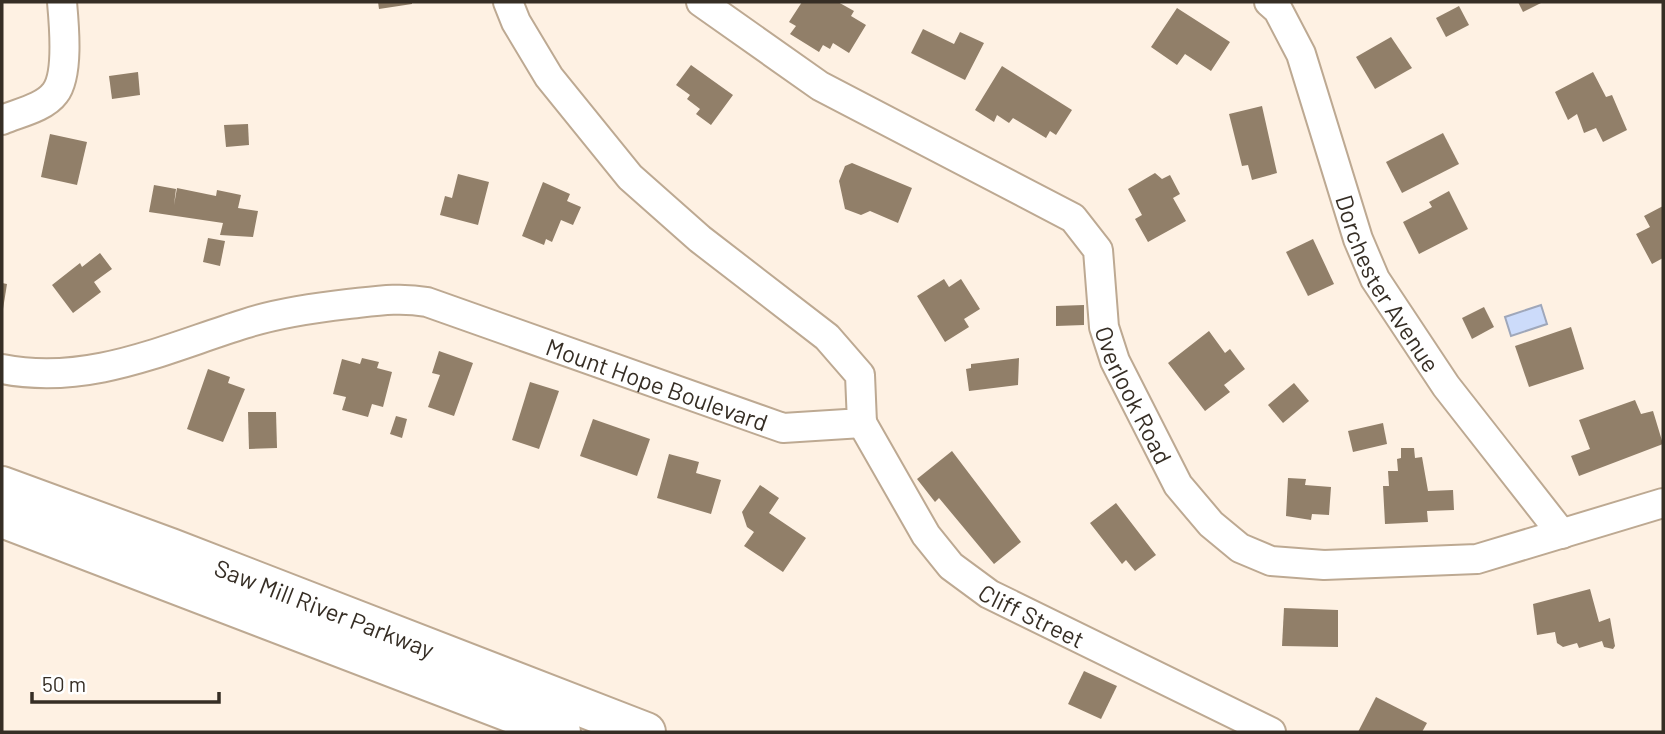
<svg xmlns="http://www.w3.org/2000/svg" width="1665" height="734" font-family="Barlow,sans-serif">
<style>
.water{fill:#ccdbfa;stroke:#9fa7ba;stroke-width:2}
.building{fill:#917f69}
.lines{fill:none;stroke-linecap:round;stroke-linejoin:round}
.street-casing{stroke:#bda992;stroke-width:32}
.highway-casing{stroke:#bda992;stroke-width:42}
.street{stroke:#fff;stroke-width:28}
.highway{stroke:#fff;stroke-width:38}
.labels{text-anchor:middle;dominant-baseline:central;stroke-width:6;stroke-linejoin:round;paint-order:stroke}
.street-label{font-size:24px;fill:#362e25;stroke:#fff}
</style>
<rect width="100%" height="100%" fill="#fef1e3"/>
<polygon class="water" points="1541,305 1547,324 1511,336 1505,317"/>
<g class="building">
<polygon points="378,2 412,2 412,4 379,9"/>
<polygon points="802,2 838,2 854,11 851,16 866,25 849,53 833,43 830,49 823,45 819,52 790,34 796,26 789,22"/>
<polygon points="1518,2 1543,2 1523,12"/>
<polygon points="1459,6 1469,25 1446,37 1436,18"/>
<polygon points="1177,8 1230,42 1211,71 1185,54 1177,65 1151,47"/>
<polygon points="923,29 954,44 960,32 984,43 965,80 911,53"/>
<polygon points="1391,37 1412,68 1375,89 1356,57"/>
<polygon points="691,65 733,95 711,125 696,114 700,109 687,99 690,95 676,85"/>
<polygon points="1002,66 1072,110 1056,135 1050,131 1046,138 1013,118 1009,123 997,115 994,122 975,110"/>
<polygon points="138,72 140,95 112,99 109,76"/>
<polygon points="1593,72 1606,97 1612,95 1627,130 1603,142 1596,128 1584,133 1577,114 1568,120 1555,92"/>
<polygon points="1262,106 1277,173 1252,180 1248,165 1242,166 1229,114"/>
<polygon points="248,124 249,145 226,147 224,125"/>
<polygon points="1443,133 1459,164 1402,193 1386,162"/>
<polygon points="50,134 87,142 77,185 41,177"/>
<polygon points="852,163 912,188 898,223 870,211 861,215 845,209 839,181 845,166"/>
<polygon points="1155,173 1162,179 1170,175 1180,194 1173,198 1186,221 1148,242 1135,219 1142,215 1128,189"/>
<polygon points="458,174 489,182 478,225 440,215 445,196 452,198"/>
<polygon points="543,182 570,194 567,201 581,207 573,225 561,220 552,242 546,239 544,245 522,236"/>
<polygon points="154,185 176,189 174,205 177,188 216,196 217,190 241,195 238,208 258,211 253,237 220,235 223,223 149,212"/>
<polygon points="1449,191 1468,229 1419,254 1403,222 1432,207 1429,202"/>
<polygon points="1663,206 1663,258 1652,264 1636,234 1650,227 1644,216"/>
<polygon points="208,238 225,241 220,266 203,262"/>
<polygon points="1313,239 1334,284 1308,296 1286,252"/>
<polygon points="100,253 112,269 94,282 101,292 73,313 52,285 80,263 82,267"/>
<polygon points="944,279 949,287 961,279 980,309 964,319 969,327 945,342 917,296"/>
<polygon points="2,283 7,284 3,309 2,309"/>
<polygon points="1084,305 1084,325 1056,326 1056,306"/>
<polygon points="1484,307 1494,327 1472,339 1462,318"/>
<polygon points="1571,327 1584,369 1529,387 1515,346"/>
<polygon points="1209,331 1225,353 1230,349 1245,369 1224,385 1230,392 1205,411 1168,363"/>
<polygon points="439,351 473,363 454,416 428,407 440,375 432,373"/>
<polygon points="362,358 379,362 377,368 392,372 383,407 372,404 368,417 342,410 346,397 333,394 342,359 360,364"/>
<polygon points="1019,358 1018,385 969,391 966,369 971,368 971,364"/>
<polygon points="208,369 230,377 228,383 245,389 223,442 187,429"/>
<polygon points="530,382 559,391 539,449 512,440"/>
<polygon points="1294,383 1309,401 1283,423 1268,405"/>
<polygon points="1635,400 1641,414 1653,411 1663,444 1579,476 1571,456 1590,449 1579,420"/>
<polygon points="248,412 276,412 277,448 249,449"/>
<polygon points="396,416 407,419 402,438 390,434"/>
<polygon points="593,419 650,439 637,476 580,456"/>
<polygon points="1383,423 1387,444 1353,452 1348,431"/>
<polygon points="1401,448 1414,448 1415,458 1422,457 1428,491 1453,490 1454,510 1427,511 1428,522 1385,524 1383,486 1389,486 1388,471 1398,471 1397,459 1401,458"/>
<polygon points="952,451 1021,542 994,564 939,498 935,502 917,479"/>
<polygon points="669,454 699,462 696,473 721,480 711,514 657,498"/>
<polygon points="1288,478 1306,479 1305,485 1331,487 1329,515 1312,514 1311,520 1286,516"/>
<polygon points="760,485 779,498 769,513 806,538 783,572 744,546 754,532 747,527 742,512"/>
<polygon points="1116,503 1156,555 1135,571 1126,560 1122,564 1090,523"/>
<polygon points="1590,589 1599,622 1610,618 1615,646 1613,649 1604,647 1602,641 1579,648 1577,643 1563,647 1557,643 1555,632 1537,635 1533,604"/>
<polygon points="1284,608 1338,610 1338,647 1282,646"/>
<polygon points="1084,671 1117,686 1101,719 1068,704"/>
<polygon points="1376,697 1427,723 1422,732 1358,732"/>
</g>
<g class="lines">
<g class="street-casing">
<g id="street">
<path id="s1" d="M 701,2 L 820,86 L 1073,218 L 1098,250 L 1104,327 L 1115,361 L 1178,485 L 1211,524 L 1240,548 L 1271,561 L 1324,565 L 1477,559 L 1663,503"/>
<path id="s2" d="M 1269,2 L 1278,10 L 1301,54 L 1358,239 L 1375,279 L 1446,386 L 1562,534"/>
<path d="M 2,120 C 18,113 44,108 55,93 C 69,75 64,24 62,2"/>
<path id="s3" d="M 2,369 C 88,386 164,349 244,324 C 277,313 313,308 348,304 C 376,301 400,297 427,302 L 783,428 L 862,423 L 860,375 L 827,337 L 700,239 L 630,177 L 549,77 L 516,22 L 508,2"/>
<path id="s4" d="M 862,423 L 926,535 L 951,566 L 989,594 L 1271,732"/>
</g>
</g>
<g class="highway-casing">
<g id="highway">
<path id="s5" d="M 2,486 L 171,548 L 646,732"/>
<polyline points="2,518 561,732"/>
</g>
</g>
<use href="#street" class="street"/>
<use href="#highway" class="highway"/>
</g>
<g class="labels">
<g class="street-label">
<text stroke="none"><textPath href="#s2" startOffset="308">Dorchester Avenue</textPath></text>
<text stroke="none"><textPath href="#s3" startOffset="679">Mount Hope Boulevard</textPath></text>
<text stroke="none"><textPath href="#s1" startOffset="623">Overlook Road</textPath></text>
<text stroke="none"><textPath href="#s5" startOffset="345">Saw Mill River Parkway</textPath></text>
<text stroke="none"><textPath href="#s4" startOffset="264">Cliff Street</textPath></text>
</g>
</g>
<rect width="1665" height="734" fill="none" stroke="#362e25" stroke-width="7"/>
<path d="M32 692v10h187v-10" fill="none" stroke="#362e25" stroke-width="3.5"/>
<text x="42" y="692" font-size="21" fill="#362e25" stroke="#ffffff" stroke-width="5" paint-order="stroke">50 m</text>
</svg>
